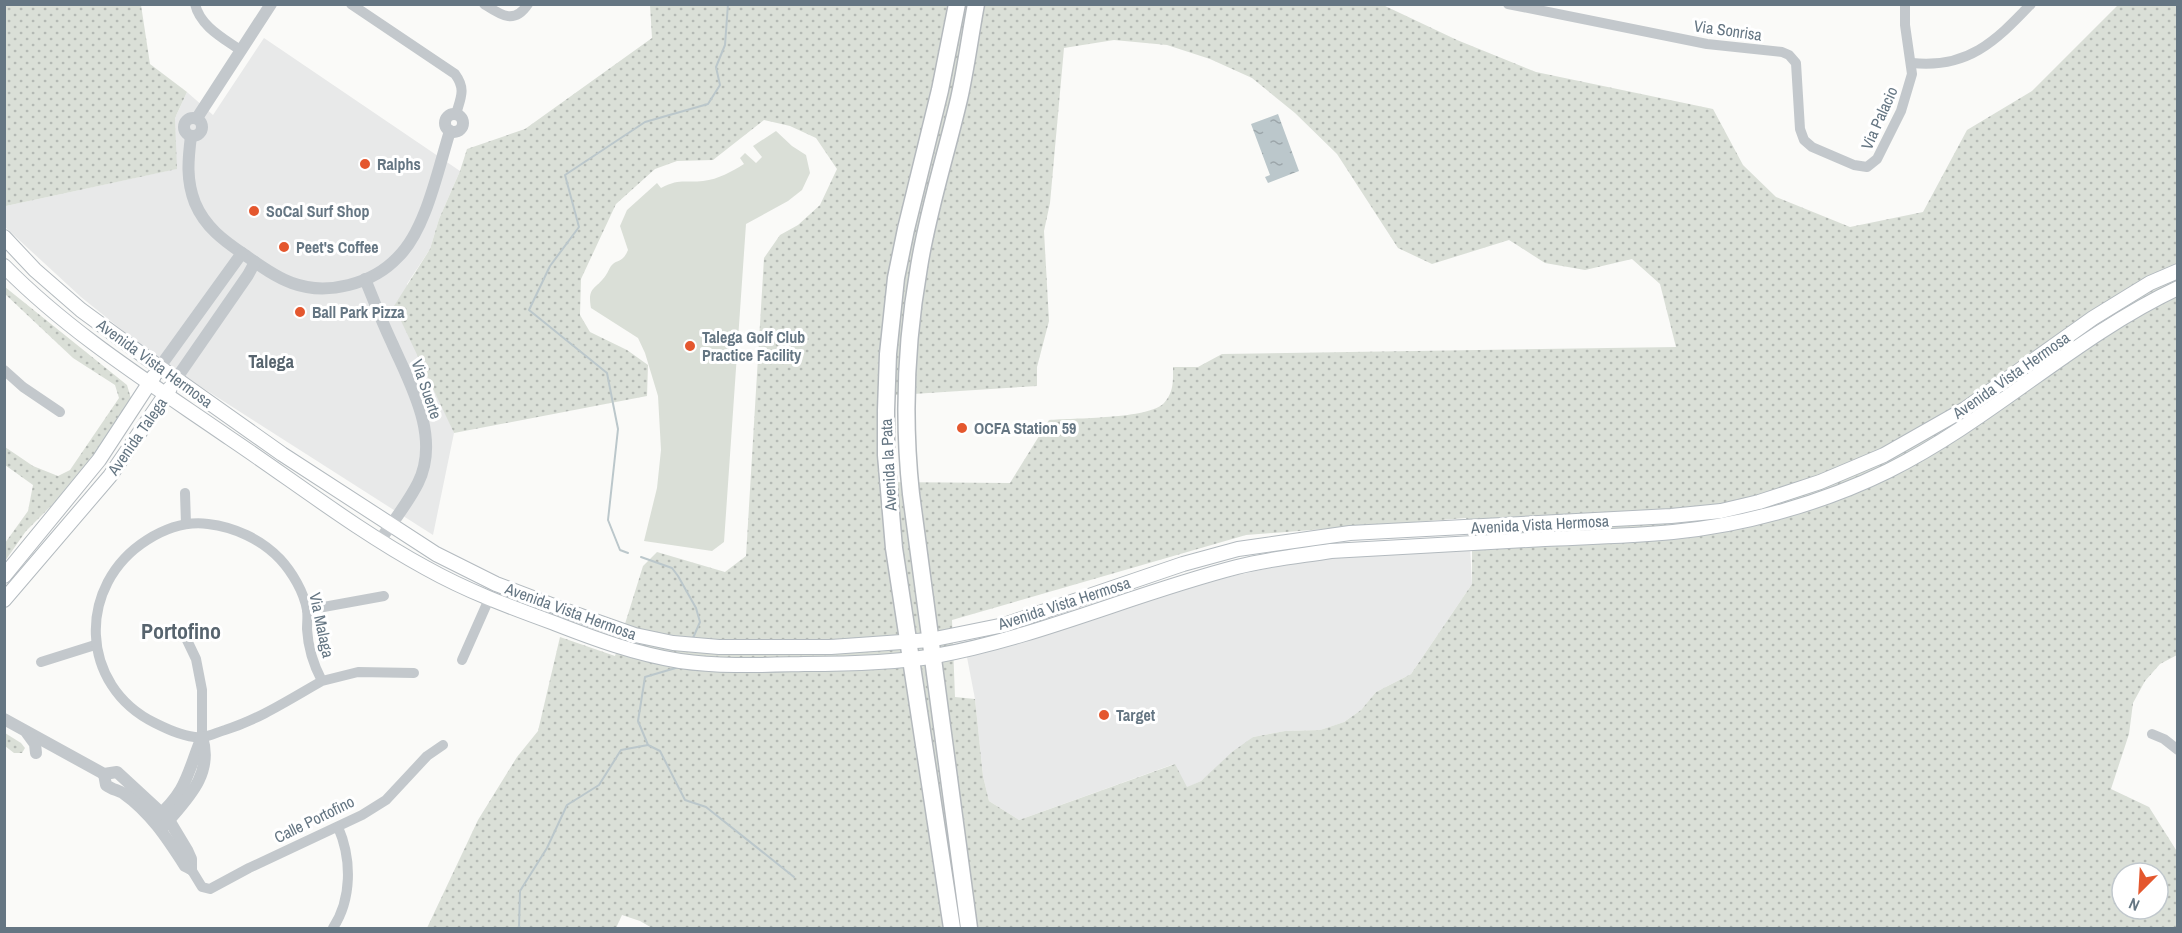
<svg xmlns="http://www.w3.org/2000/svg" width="2182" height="933" font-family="'Archivo Narrow',sans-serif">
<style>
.built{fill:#e8e9e9}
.green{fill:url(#green-dots);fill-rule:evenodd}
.pitch{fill:#dadfd7}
.water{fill:url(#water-ripples)}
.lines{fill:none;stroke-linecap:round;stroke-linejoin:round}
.stream{stroke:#bbc7cb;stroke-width:2}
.secondary-casing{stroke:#b3babf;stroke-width:16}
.trunk-casing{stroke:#b4b9bd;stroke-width:19}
.minor{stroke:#c3c8cc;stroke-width:10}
.tertiary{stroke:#c3c8cc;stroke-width:12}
.secondary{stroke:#fff;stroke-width:14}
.trunk{stroke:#fff;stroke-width:16}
.poi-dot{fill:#e4572e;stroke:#fff;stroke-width:2}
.labels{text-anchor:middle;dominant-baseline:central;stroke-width:6;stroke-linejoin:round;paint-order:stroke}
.street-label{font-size:16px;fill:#657683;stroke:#fff}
.poi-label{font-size:16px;font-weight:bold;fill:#657683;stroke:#fff;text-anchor:start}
.neighbourhood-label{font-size:18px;font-weight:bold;fill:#57646e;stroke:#fff}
.district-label{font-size:22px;font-weight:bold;fill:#57646e;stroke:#fff}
</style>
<defs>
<pattern id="green-dots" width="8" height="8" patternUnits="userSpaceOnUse" patternTransform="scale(1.5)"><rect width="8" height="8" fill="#dadfd7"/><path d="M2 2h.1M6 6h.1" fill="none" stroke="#b4b9b4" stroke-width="1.8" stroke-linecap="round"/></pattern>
<pattern id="water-ripples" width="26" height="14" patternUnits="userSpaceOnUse" patternTransform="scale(1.5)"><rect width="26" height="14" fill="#bbc7cb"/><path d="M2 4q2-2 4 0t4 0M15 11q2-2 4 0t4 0" fill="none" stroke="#9ca6aa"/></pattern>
</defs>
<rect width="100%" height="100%" fill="#fafaf8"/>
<g class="built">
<polygon points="264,38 460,171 439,219 430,249 407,284 436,390 454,433 433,535 159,360 81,297 5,227 6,206 176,169 175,118 187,92 213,115"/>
<polygon points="1470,546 1472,584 1411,674 1376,692 1361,710 1344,722 1320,730 1285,731 1253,737 1201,781 1186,788 1174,764 1019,820 989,801 983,776 975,699 966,652 1184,587 1328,555"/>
</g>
<g class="green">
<polygon points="5,4 141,5 150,64 187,92 175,118 177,169 6,206"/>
<path d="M 650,5 L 1383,5 L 1457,40 L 1536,72 L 1713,109 L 1743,165 L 1776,197 L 1850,227 L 1923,212 L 1967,130 L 2032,91 L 2118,5 L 2177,5 L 2177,655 L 2160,664 L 2145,681 L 2133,703 L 2129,734 L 2111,789 L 2149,807 L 2178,853 L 2177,928 L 652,928 L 640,921 L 622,915 L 616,928 L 427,928 L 478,820 L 517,757 L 538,731 L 560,637 L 615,656 L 643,566 L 657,552 L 725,572 L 746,556 L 764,258 L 780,235 L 798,225 L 820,205 L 837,169 L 816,138 L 790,126 L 764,120 L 713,160 L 677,161 L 655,169 L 616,204 L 581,279 L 580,315 L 590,332 L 627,350 L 648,365 L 647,396 L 454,433 L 394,306 L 430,249 L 439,219 L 460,171 L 467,149 L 525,129 L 652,38 ZM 1114,40 L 1167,45 L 1210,59 L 1252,78 L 1295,113 L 1337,154 L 1398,248 L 1432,264 L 1509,240 L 1545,263 L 1585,270 L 1632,259 L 1660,284 L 1676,347 L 1222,354 L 1198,367 L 1173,367 C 1173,381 1174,392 1164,403 C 1150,419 1072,418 1049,420 L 1010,483 L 882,482 L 882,396 L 1037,386 L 1037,367 L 1049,321 L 1044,231 L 1050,203 L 1064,48 ZM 1466,518 L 1472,535 L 1472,584 L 1411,674 L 1376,692 L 1361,710 L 1344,722 L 1320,730 L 1285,731 L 1253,737 L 1232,752 L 1201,781 L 1187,787 L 1175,764 L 1019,820 L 989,801 L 983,776 L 975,699 L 955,697 L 952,620 L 1246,535 ZM 2122,873 L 2158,873 L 2158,909 L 2122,909 Z"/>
<polygon points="5,287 127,385 132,402 69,488 26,531 5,561 5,543 28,511 33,485 5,465 5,447 33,466 58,476 70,470 119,398 115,385 73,358 5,294"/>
<polygon points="5,733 21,743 25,748 22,753 14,753 5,746"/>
</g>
<path class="pitch" d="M 776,131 L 792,146 L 806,155 L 810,173 L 802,190 L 788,201 L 746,224 L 724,542 L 712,551 L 644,541 L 657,488 L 661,450 L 658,396 L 645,353 L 638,338 L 591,308 C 587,286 596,290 606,275 C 608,272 609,269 611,266 C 618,258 622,264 628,250 L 620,226 L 627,210 L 657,183 L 661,188 C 680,178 684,183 703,181 C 719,179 731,172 744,164 L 740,158 L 745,153 L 756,163 L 762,157 L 753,146 Z"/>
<polygon class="water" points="1278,114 1299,171 1268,183 1265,177 1270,175 1251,124"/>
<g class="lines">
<g class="stream">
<polyline points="628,553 620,550 608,520 618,429 607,373 529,310 550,266 579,227 565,175 645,122 708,104 720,85 716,67 725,45 728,4"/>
<polyline points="641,557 672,568 678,576 696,608 700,622 693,638"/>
<polyline points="648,745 660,751 685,800 706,807 794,877"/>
<polyline points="519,928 520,891 547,848 567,805 599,785 621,750 648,745 638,721 645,677 679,667"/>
</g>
<g class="secondary-casing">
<g id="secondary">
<polyline points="4,237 35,270 81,310 152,362 282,454 436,554 496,584 567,611 635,635 673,643 719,647 831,647 930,640 1004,625 1183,564 1238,549 1350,533 1671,516 1721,511 1759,502 1820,482 1884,455 1965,409 2093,318 2150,283 2178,271"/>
<path d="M 4,266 C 71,334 153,385 231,439 C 295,482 358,531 426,568 C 467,591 510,607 554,623 C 595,639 636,654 680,661 C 721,667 763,665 804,664 C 847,664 893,663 935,656 C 1039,637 1135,593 1237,567 C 1268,559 1299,556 1331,551 C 1402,547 1474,543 1545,539 C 1588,537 1631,536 1673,532 C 1745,525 1823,503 1888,471 C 1991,420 2074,337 2178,288"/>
<polyline points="4,576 99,460 154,376"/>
<polyline points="4,600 110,476 170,388"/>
</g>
</g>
<g class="trunk-casing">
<g id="trunk">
<polyline points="952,928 894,548 886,455 886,410 888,354 896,278 906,229 940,90 957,4"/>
<path d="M 969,928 L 911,494 C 903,420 906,341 919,267 C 928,210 946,155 959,99 C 966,68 970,36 976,4"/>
</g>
</g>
<g class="minor">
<path d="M 195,4 C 200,26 223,38 240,50"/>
<path d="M 351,4 L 455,74 C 466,89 461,97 456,114"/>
<path d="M 484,4 C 501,15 514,25 528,4"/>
<polyline points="1508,4 1707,44 1782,52 1789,55 1796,63 1800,129 1804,140 1812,147 1854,165 1867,167 1877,159 1901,111 1912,74 1905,25 1905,4"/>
<path d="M 1912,63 C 1967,69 1995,42 2031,4"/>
<polyline points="4,370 23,387 60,412"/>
<polyline points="185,493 186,524"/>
<polyline points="307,610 384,596"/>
<polyline points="185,636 196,659 202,690 202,737"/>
<polyline points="462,660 489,599"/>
<polyline points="41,662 95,645"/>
<path d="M 322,681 C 290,699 260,719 225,730 C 218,732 210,736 203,737 C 188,739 169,730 155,723 C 79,686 76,585 147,540 C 166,528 186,521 208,524 C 234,527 261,539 280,559 C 292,572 304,592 307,610 C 308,616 307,623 307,629 C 308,647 313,664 322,681 L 358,672 L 414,673"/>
<polyline points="2152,734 2164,739 2178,750"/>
<polyline points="191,869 202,887 210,889 249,868 362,815 386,800 427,756 443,745"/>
<path d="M 333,928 C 352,899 352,859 338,827"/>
</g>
<g class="tertiary">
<circle cx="454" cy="123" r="9"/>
<circle cx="193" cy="127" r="9"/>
<polyline points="197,118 271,4"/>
<path d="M 191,136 C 188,160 186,180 195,203 C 205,227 224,241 245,255 C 259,265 275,277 292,283 C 327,296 373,284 398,257 C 426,230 438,169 450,131"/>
<path d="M 365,279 C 374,301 382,322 392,343 C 410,384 441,437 418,483 C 408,503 393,522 380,540"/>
<polyline points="159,368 242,253"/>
<polyline points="176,379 248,275 255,262"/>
<polyline points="4,719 104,774 117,772 169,820 187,850 191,859 191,869"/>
<polyline points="27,733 35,744 36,753"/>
<path d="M 104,774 L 106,785 C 111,789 117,790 123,793 C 150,812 167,838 185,866 L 191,869"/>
<path d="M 156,818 C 188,790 187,773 202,737"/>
<path d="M 164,826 C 186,800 214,775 202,737"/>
</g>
<use href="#secondary" class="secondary"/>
<use href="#trunk" class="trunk"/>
</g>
<g class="poi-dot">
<circle cx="365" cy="164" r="6"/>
<circle cx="254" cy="211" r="6"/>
<circle cx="284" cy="247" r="6"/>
<circle cx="300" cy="312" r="6"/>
<circle cx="690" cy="346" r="6"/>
<circle cx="962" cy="428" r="6"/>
<circle cx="1104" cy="715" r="6"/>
</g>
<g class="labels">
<g class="street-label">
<text transform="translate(1728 30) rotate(8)">Via Sonrisa</text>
<text transform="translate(1879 118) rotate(-66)">Via Palacio</text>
<text transform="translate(155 363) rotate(36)">Avenida Vista Hermosa</text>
<text transform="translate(2011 375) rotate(-35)">Avenida Vista Hermosa</text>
<text transform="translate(427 389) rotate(71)">Via Suerte</text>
<text transform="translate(137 436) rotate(-55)">Avenida Talega</text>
<text transform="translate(888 465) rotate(-93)">Avenida la Pata</text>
<text transform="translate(1540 524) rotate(-3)">Avenida Vista Hermosa</text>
<text transform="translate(1064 603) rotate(-18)">Avenida Vista Hermosa</text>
<text transform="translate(571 611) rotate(20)">Avenida Vista Hermosa</text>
<text transform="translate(322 625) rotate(78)">Via Malaga</text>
<text transform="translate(314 819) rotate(-26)">Calle Portofino</text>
</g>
<g class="poi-label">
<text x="377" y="164">Ralphs</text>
<text x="266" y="211">SoCal Surf Shop</text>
<text x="296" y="247">Peet's Coffee</text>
<text x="312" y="312">Ball Park Pizza</text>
<text x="702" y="337">Talega Golf Club<tspan x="702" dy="18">Practice Facility</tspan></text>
<text x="974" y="428">OCFA Station 59</text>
<text x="1116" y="715">Target</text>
</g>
<g class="neighbourhood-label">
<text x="271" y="361">Talega</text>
</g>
<g class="district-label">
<text x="181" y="631">Portofino</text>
</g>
</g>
<rect width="2182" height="933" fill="none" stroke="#657683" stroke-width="12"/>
<g transform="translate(2140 891) rotate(204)"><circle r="28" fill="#ffffff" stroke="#c1c8cd" stroke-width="1.5"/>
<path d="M0-4.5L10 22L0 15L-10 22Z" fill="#e4572e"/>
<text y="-9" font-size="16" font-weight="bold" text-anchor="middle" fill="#657683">N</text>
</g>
</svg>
